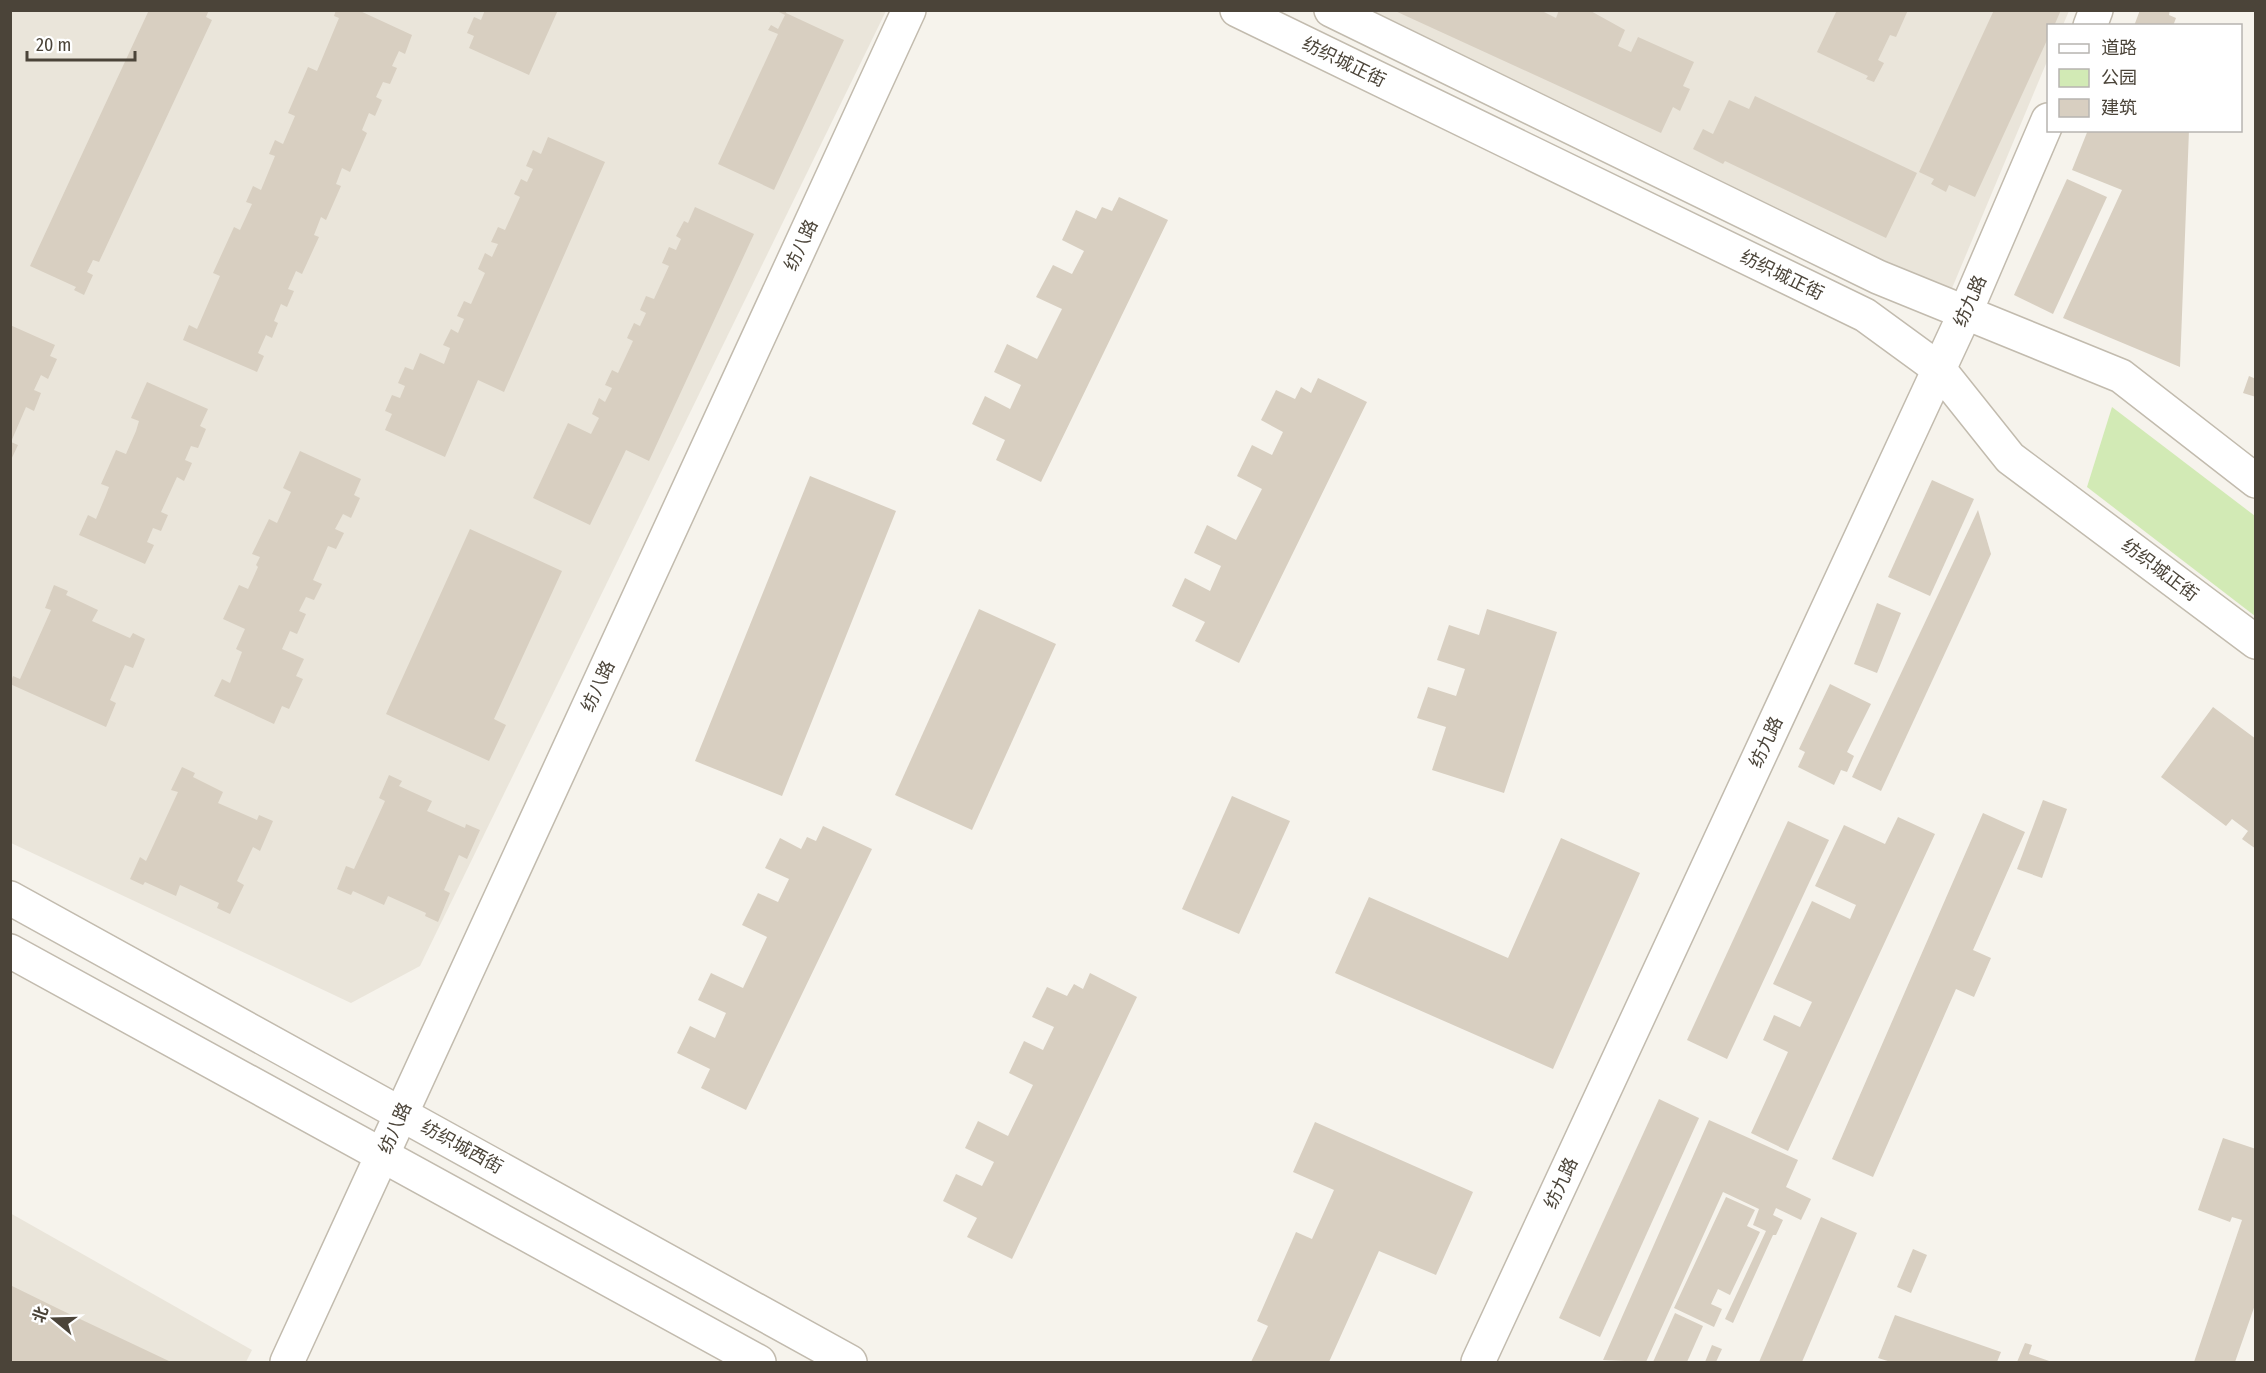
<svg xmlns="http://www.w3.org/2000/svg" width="2266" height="1373" font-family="'Fira Sans Condensed','Noto Sans SC',sans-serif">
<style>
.residential{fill:#eae5da}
.green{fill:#d2eab5}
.building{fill:#d8cfc1}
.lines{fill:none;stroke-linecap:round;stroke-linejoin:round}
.tertiary-casing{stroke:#c2bbae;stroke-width:36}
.tertiary{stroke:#fff;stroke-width:33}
.labels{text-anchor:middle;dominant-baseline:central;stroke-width:5;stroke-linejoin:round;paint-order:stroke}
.street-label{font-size:18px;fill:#4b4439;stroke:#fff}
</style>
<rect width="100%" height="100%" fill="#f6f3ec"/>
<g class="residential">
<polygon points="11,11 886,11 420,966 351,1003 11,843"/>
<polygon points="1356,11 2069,11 2063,25 2048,26 2048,59 1950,293"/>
<polygon points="10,1213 252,1350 246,1362 11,1362"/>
</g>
<polygon class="green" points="2112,407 2255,516 2255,616 2087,487"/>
<g class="building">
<polygon points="149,10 209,10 206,17 212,20 99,262 93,260 87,272 93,275 84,295 74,290 76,287 30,266"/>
<polygon points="336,10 358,10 412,35 405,54 399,51 392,66 397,68 390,84 383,82 376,97 382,100 375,116 369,113 362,130 367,133 350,172 342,168 336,184 341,186 326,220 321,217 314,235 319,237 302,274 296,271 288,289 294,291 287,307 281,304 274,321 278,323 272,338 266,335 258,353 264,356 257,372 183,340 189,325 197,329 220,276 213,273 234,227 240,230 252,204 246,202 253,186 261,190 275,156 269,154 275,140 283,144 295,116 288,113 308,67 317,71 339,18 334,16"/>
<polygon points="485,10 558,10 529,75 469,48 474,36 467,33 474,17 481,20"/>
<polygon points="775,10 787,10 786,13 844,40 774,190 718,164 778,34 768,30 771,25 778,29 785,15"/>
<polygon points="1393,10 1540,10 1556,18 1559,10 1589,10 1625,30 1618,46 1631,52 1638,37 1694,62 1683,86 1690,89 1680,111 1673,107 1661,133"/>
<polygon points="1837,10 1908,10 1896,37 1890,35 1878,60 1884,63 1874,82 1866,79 1868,76 1817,52"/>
<polygon points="1994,10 2061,10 2054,26 2048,26 2048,38 1975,197 1949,185 1946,192 1931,184 1934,179 1919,172"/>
<polygon points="2140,10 2170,10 2169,15 2176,18 2173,26 2134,26"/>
<polygon points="1755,96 1917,173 1886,238 1725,161 1723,164 1693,149 1703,129 1713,134 1729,100 1749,109"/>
<polygon points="2088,130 2189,130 2180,367 2063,318 2122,190 2072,170"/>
<polygon points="548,137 605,162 504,392 478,380 445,457 385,430 392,414 385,411 392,395 400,398 405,386 398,383 405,367 413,370 420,353 444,364 450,348 443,345 451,329 458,333 464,319 457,316 464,301 471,304 485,273 478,269 485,253 492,257 498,244 491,242 498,227 505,230 520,197 514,194 521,179 527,182 533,169 526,166 533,150 541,154"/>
<polygon points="2067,179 2107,197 2053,314 2014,295"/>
<polygon points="1119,197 1168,220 1041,482 996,460 1005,440 972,424 985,396 1010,409 1021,385 994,372 1007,344 1037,359 1062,309 1036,297 1053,265 1072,274 1084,251 1062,240 1076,210 1096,219 1102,207 1112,211"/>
<polygon points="695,207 754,234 649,461 626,450 590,525 533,498 568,423 591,434 599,418 592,414 599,398 605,402 612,388 605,385 612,370 618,373 633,341 627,338 634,323 640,326 646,313 640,310 646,296 654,299 669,266 662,263 669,247 676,250 681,239 676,236 684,221 688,223"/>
<polygon points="10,325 55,345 50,356 57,359 48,379 41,375 34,390 41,393 34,411 26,407 11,442 18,445 10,462"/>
<polygon points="2249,376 2256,379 2256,397 2243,393"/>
<polygon points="1318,378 1367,402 1239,663 1195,641 1205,622 1172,606 1185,578 1210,591 1221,566 1194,553 1207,525 1236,540 1262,489 1237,476 1252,445 1272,455 1283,432 1261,420 1276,390 1295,399 1301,387 1311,393"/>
<polygon points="147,382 208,409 200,426 206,429 198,448 191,446 185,460 192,463 184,481 177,477 161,512 168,515 161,531 153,528 147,542 154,545 145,564 79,535 88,515 96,519 106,495 109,487 101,484 116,450 126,454 136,431 139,421 131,418"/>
<polygon points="300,451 361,479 354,495 360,498 351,518 343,514 335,529 344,533 336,549 328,546 313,580 322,584 314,600 306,597 299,611 306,614 297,634 290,631 282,649 304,659 296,676 303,679 289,709 282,706 274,724 214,696 222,679 230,683 242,652 236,649 245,629 223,619 239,585 248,589 258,567 256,565 260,557 252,554 269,519 277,523 291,492 283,488"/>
<polygon points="810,476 896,511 782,796 695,761"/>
<polygon points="1932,480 1974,499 1930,596 1888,577"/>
<polygon points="1978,510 1991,554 1881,791 1852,777"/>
<polygon points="470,529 562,571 494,719 506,725 489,761 386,714"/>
<polygon points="54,585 68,591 66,595 98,610 92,621 130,638 133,633 145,639 133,668 125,665 110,700 116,703 106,727 10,684 13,676 20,679 51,610 45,608"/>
<polygon points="1877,603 1901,613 1877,673 1854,664"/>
<polygon points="979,609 1056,644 972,830 895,795"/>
<polygon points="1487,609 1557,632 1504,793 1432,770 1446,727 1417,718 1428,687 1456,696 1465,669 1437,660 1449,625 1479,635"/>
<polygon points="1830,684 1871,704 1847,752 1854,756 1847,772 1841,770 1834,785 1798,767 1805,752 1799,749"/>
<polygon points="2213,707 2256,739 2256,849 2242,839 2248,831 2232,819 2226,826 2161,777"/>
<polygon points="182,767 195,773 193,777 223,792 218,803 257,820 259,815 273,821 260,851 253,847 237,881 244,885 230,914 217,908 219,903 180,885 176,896 145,882 143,885 130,879 140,857 146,861 178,792 171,790"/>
<polygon points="389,775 402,781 399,786 432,801 427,811 465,828 466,824 480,830 467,859 459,855 444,890 450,893 438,922 425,916 426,913 388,896 384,905 353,891 351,895 337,889 346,866 354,869 385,801 379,798"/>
<polygon points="1232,796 1290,821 1239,934 1182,909"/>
<polygon points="2043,800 2067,809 2042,878 2017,869"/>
<polygon points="1983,813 2025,832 1973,950 1991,958 1974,997 1956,989 1873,1177 1832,1159"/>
<polygon points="1898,817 1935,834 1788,1151 1751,1133 1788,1052 1763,1040 1774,1015 1800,1027 1812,1002 1773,984 1812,901 1850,919 1856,905 1815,886 1844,825 1885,844"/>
<polygon points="1788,821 1829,840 1727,1059 1687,1040"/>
<polygon points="823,826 872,849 746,1110 701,1088 710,1069 677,1053 690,1026 715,1038 726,1013 698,1000 711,973 743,988 767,937 742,925 758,893 778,902 789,879 765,868 780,838 801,849 807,837 816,841"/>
<polygon points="1561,838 1640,873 1553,1069 1335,973 1369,897 1508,958"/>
<polygon points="1090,973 1137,997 1012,1259 967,1237 977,1218 943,1201 956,1174 982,1186 994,1162 965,1148 978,1121 1008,1136 1033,1085 1009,1073 1024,1041 1043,1050 1054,1027 1032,1017 1047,987 1067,996 1074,984 1083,989"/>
<polygon points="1659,1099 1699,1118 1600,1337 1559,1318"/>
<polygon points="1709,1120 1798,1160 1786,1187 1811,1199 1801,1220 1776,1208 1773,1215 1783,1220 1776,1235 1773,1235 1733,1323 1725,1319 1766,1231 1753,1225 1759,1209 1723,1192 1646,1362 1603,1360"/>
<polygon points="1315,1122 1473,1192 1436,1275 1379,1251 1329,1362 1251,1362 1268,1326 1257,1321 1296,1232 1312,1239 1334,1190 1293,1172"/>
<polygon points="2223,1138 2256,1149 2256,1302 2235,1362 2194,1362 2242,1220 2232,1217 2230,1222 2198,1210"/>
<polygon points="1726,1197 1755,1210 1747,1226 1760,1232 1730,1295 1718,1289 1711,1304 1722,1309 1714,1327 1674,1308"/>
<polygon points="1821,1217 1857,1233 1802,1362 1759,1362"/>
<polygon points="1913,1249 1927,1255 1911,1293 1897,1287"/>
<polygon points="10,1285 61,1310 171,1362 10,1362"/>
<polygon points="1675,1313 1703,1326 1687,1362 1653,1362"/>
<polygon points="1895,1315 2001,1352 1997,1362 1891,1362 1878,1358"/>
<polygon points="2025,1343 2032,1345 2029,1354 2052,1362 2017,1362"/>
<polygon points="1712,1345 1722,1349 1716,1362 1705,1362"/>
</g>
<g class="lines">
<g class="tertiary-casing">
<g id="tertiary">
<polyline points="1237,10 1865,315 1939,369 2010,458 2256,642"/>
<polyline points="1331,10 1878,277 2121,376 2256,481"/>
<polyline points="2090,26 2096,10"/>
<polyline points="10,898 850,1362"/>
<polyline points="10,951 759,1362"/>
<polyline points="287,1362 909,10"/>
<polyline points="1478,1362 1966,311 2048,120"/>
</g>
</g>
<use href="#tertiary" class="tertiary"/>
</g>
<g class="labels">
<g class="street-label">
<text transform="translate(1344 62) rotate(26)">纺织城正街</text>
<text transform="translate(801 245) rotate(-65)">纺八路</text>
<text transform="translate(1782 275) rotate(26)">纺织城正街</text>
<text transform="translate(1970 301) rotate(-66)">纺九路</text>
<text transform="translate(2160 570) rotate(37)">纺织城正街</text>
<text transform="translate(598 686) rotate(-65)">纺八路</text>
<text transform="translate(1766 742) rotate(-65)">纺九路</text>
<text transform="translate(395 1128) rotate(-66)">纺八路</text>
<text transform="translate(462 1147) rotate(29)">纺织城西街</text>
<text transform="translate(1561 1183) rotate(-65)">纺九路</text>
</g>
</g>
<rect width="2266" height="1373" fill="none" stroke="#4b4439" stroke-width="24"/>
<rect x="2047" y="24" width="195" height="108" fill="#ffffff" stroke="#b7b4b0" stroke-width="1.5"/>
<rect x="2059" y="44" width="30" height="9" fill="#ffffff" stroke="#b7b4b0" stroke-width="1.5"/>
<text x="2101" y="54" font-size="18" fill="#4b4439">道路</text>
<rect x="2059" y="69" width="30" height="18" fill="#d2eab5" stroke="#b7b4b0" stroke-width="1.5"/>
<text x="2101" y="84" font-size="18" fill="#4b4439">公园</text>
<rect x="2059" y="99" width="30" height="18" fill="#d8cfc1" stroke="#b7b4b0" stroke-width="1.5"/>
<text x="2101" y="114" font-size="18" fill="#4b4439">建筑</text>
<g transform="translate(54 1319) rotate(289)" stroke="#ffffff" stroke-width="4.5" paint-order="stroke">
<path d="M0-4.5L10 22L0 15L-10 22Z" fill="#4b4439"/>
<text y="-9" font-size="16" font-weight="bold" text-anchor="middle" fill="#4b4439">北</text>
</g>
<path d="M27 51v9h108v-9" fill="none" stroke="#4b4439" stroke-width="3"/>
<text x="36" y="51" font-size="18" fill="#4b4439" stroke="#ffffff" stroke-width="4.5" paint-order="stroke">20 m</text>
</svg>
